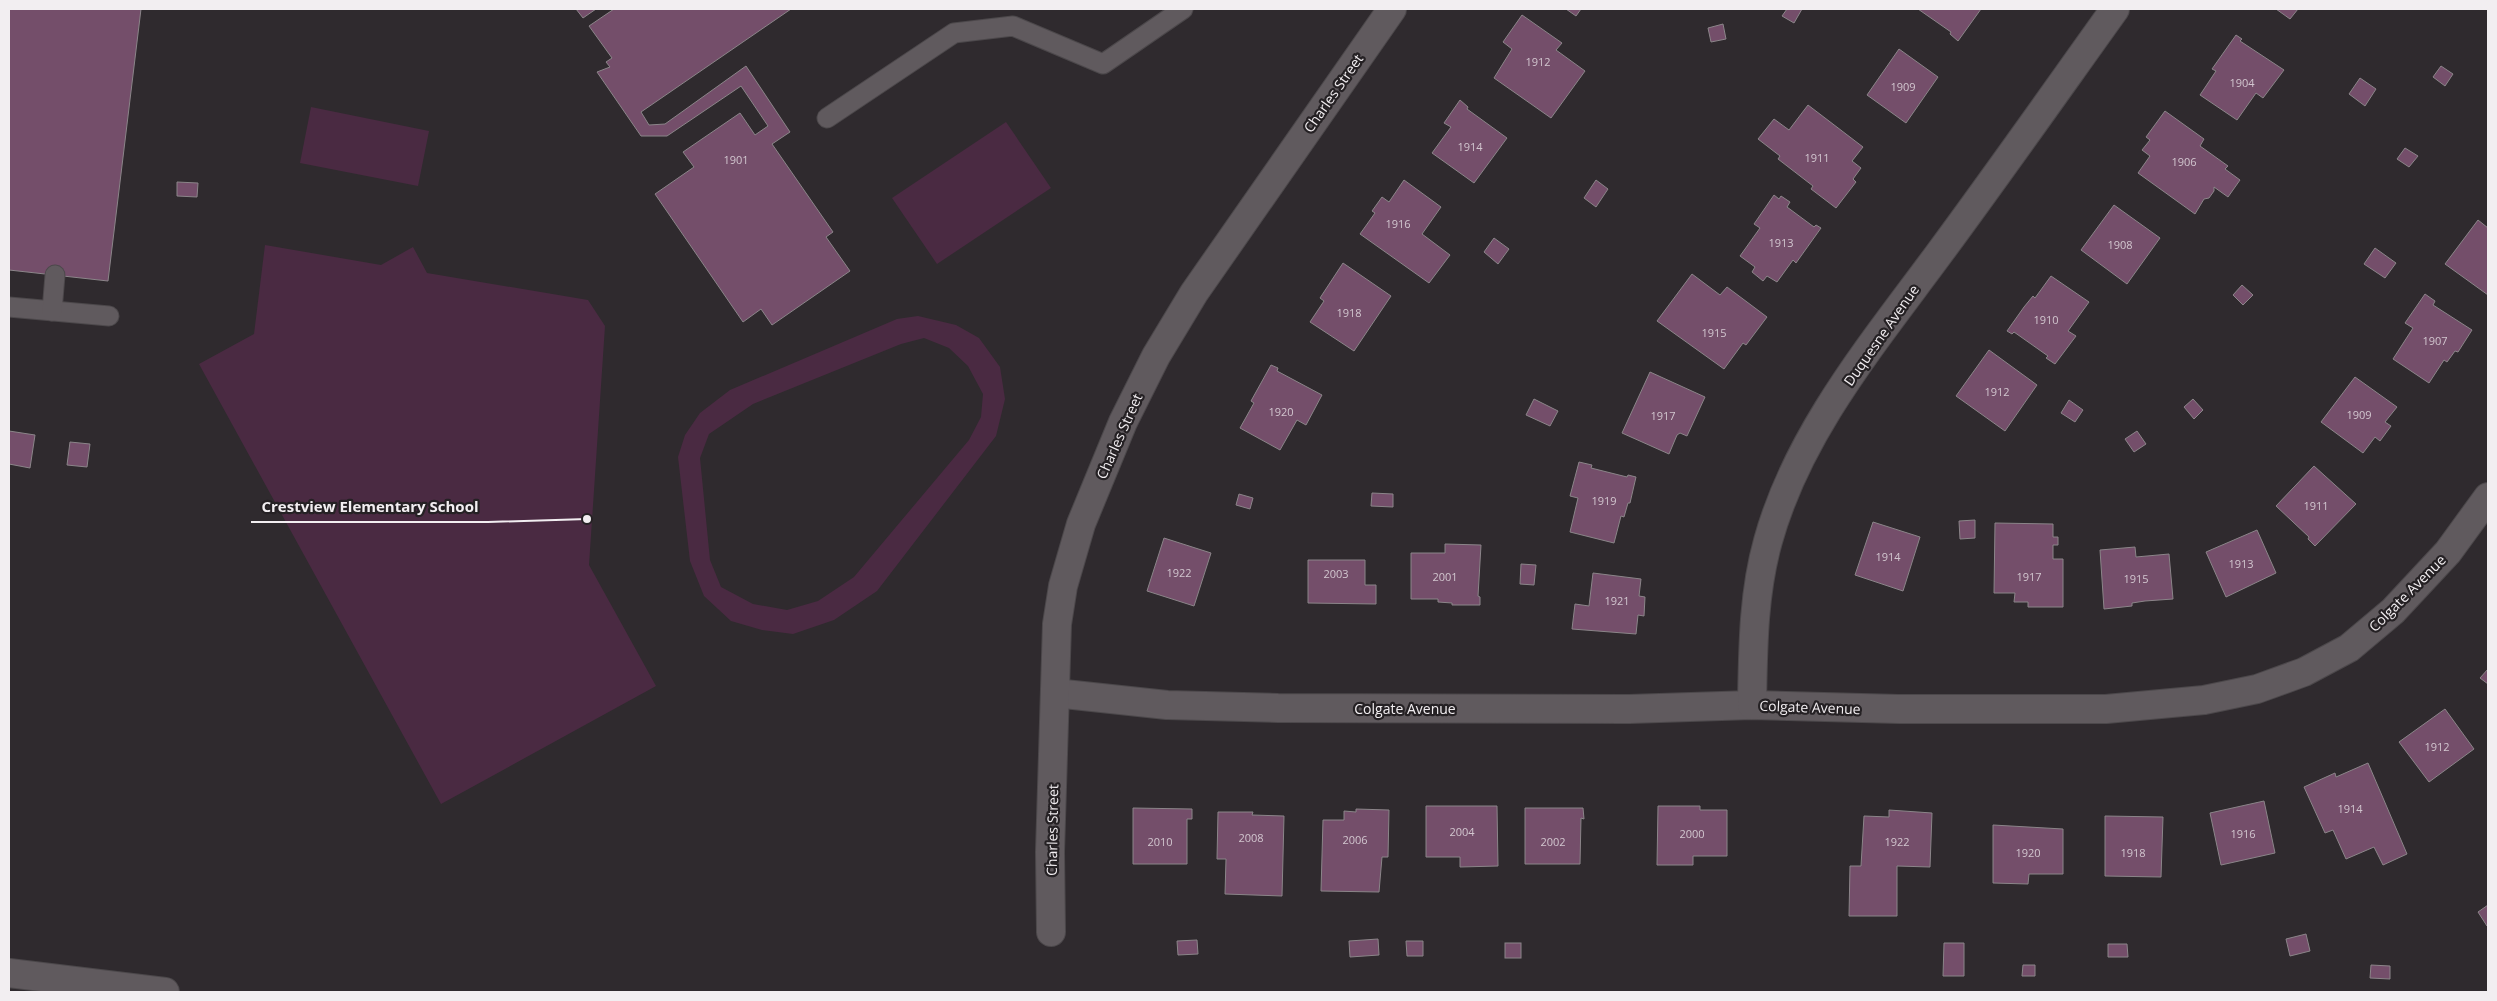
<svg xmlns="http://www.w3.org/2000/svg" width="2497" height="1001" font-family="'Open Sans',sans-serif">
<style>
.green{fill:#4a2a42;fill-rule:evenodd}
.building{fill:#744e6a;stroke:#8b8589}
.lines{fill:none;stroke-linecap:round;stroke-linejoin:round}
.lane-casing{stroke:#4c484b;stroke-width:21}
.street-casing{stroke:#4c484b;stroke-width:30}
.secondary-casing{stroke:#4c484b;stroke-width:30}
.lane{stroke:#605a5e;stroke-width:19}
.street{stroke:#605a5e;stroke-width:28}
.secondary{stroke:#605a5e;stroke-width:28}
.labels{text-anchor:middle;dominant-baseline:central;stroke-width:4.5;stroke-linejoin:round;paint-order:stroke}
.number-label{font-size:11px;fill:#d2c6cf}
.street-label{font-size:14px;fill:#f2eef1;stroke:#252124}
.leader{fill:none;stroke:#f2eef1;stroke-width:2}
.callout-dot{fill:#f2eef1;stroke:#252124;stroke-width:2}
.callout-label{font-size:15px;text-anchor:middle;font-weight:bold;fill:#f2eef1;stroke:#252124;stroke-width:4.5;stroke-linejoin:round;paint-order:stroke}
</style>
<rect width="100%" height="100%" fill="#2f2a2e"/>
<g class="green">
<polygon points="311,107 429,131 418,186 300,163"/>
<polygon points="1006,122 1051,188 937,264 892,198"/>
<polygon points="265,245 381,265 413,247 427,273 588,300 605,326 589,565 656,686 441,804 199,364 254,334"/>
<path d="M 918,316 L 956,325 L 979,338 L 1000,367 L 1005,399 L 996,436 L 877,591 L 834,620 L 793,634 L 762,630 L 731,621 L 704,596 L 690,561 L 678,457 L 685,435 L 700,413 L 730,390 L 897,319 ZM 924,338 L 949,348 L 968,366 L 983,394 L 981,417 L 969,440 L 854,577 L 818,601 L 787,610 L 753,604 L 721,587 L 710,560 L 700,458 L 709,434 L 753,404 L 901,344 Z"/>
</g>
<g class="building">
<polygon points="9,9 141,9 108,281 9,270"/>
<polygon points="576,9 596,9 583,18"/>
<polygon points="614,9 791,9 641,112 649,125 665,124 746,66 790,132 772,144 833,232 826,237 850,271 772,325 761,309 743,322 655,194 694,167 683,152 740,113 755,135 768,126 741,86 667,136 641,136 597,72 610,67 606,62 612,58 589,26"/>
<polygon points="1566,9 1581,9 1576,16"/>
<polygon points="1787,9 1802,9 1794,23 1782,16"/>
<polygon points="1918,9 1981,9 1958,41 1950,34 1951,32"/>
<polygon points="2276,9 2298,9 2290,19"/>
<polygon points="1522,15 1562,43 1556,50 1585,71 1551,118 1494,78 1512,49 1503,42"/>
<polygon points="1723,24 1726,39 1711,42 1708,28"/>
<polygon points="2236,35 2242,39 2240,41 2284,70 2263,98 2256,93 2237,120 2200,95 2216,71 2212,69"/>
<polygon points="1899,49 1938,77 1906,123 1867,95"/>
<polygon points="2441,66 2453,74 2445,86 2433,77"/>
<polygon points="2360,78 2376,89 2365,106 2349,94"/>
<polygon points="1460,100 1468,107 1467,109 1507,138 1474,183 1432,153 1451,127 1444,123"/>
<polygon points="1808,105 1863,147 1852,161 1861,168 1853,179 1856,182 1836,208 1811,189 1813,186 1778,159 1780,156 1758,139 1774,119 1789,130"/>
<polygon points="2165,111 2204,139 2200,146 2228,166 2225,169 2240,180 2228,197 2214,187 2214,191 2209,198 2204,199 2195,214 2138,173 2150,156 2142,150 2150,140 2146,137"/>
<polygon points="2405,148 2418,156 2409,167 2397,159"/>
<polygon points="1404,180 1441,207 1422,234 1450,255 1429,283 1360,234 1375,213 1372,211 1382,197 1389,202"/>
<polygon points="1596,180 1608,189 1596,207 1584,198"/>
<polygon points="177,182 198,183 197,197 177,196"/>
<polygon points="1774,195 1779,199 1781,196 1790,202 1787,207 1814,227 1816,225 1821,228 1796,263 1793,260 1777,282 1767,276 1763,281 1752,272 1755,267 1740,256 1760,228 1754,224"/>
<polygon points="2114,205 2160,238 2127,284 2081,250"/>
<polygon points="2478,220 2488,228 2488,295 2445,264"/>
<polygon points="1494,238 1509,249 1498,264 1484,252"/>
<polygon points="2375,248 2396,263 2385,278 2364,264"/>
<polygon points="1343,263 1391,296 1354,351 1310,322 1324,301 1320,298"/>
<polygon points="1692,274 1720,295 1727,287 1767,317 1746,345 1743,343 1724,369 1657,321"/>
<polygon points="2051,276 2089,302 2068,331 2076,336 2055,364 2046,358 2048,356 2014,332 2012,334 2007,331 2024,307 2033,296 2035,298"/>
<polygon points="2242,285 2253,295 2243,305 2233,295"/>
<polygon points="2425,294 2435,301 2433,305 2472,330 2458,352 2455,351 2447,362 2444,360 2429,383 2393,359 2413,328 2405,323"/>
<polygon points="1989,350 2037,385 2005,431 1956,396"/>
<polygon points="1271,365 1278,368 1277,371 1322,395 1306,425 1297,420 1280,450 1240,428 1254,403 1251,401"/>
<polygon points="1650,372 1705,397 1687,436 1680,433 1677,435 1669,454 1622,433"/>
<polygon points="2355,377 2397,407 2385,422 2391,426 2380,441 2375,437 2363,453 2321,422"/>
<polygon points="1534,399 1558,411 1550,426 1526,415"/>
<polygon points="2193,399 2203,410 2194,419 2184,407"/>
<polygon points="2069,400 2083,410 2075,422 2061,413"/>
<polygon points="9,431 35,435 30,468 9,464"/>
<polygon points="2137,431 2146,444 2134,452 2125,439"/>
<polygon points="70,442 90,444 87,467 67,465"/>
<polygon points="1579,462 1592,465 1591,468 1627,477 1628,475 1636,477 1630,503 1628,503 1624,517 1621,516 1614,543 1570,532 1578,498 1570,496"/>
<polygon points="2314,466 2356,504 2315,546 2308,539 2309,537 2276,506"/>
<polygon points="1372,493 1393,494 1393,507 1371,506"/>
<polygon points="1239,494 1253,498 1250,509 1236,505"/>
<polygon points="1975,520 1975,538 1960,539 1959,521"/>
<polygon points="1873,522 1920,537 1903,591 1855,575"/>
<polygon points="1995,523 2053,524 2053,537 2058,537 2058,545 2053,545 2053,559 2063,559 2063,607 2028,607 2028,602 2014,602 2015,593 1994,593"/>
<polygon points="2257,530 2276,573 2226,597 2206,552"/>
<polygon points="1164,538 1211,553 1194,606 1147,591"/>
<polygon points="1445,544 1481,545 1478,596 1480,597 1480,605 1452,605 1452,603 1438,602 1438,599 1411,599 1411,553 1445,553"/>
<polygon points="2135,547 2136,557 2169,554 2173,599 2145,601 2132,603 2132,606 2104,609 2100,550"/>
<polygon points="1308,560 1365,560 1365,585 1376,585 1376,604 1308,603"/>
<polygon points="1521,564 1536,565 1534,585 1520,584"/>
<polygon points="1593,573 1641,579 1639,596 1645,597 1644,616 1638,615 1636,634 1572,629 1575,604 1589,606"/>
<polygon points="2488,669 2488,684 2480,678"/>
<polygon points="2445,709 2474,749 2429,782 2399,742"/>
<polygon points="2368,763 2407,854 2383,865 2374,847 2346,859 2333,830 2325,833 2304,787 2335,773 2336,777"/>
<polygon points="2264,801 2275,853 2221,865 2210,813"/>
<polygon points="1426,806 1497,806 1498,866 1460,867 1460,857 1426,857"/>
<polygon points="1658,806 1700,806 1700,810 1727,810 1727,856 1693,856 1693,865 1657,865"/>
<polygon points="1133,808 1192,809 1192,819 1187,819 1187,864 1133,864"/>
<polygon points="1525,808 1583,808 1584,819 1581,818 1580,864 1525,864"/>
<polygon points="1356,809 1389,810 1388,857 1382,857 1379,892 1321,891 1323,820 1344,820 1344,811 1356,812"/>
<polygon points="1889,810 1932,813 1930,867 1897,866 1897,916 1849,916 1850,866 1861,866 1864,816 1889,817"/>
<polygon points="1218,812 1253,812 1252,815 1284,816 1282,896 1225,894 1226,859 1217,859"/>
<polygon points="2105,816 2163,817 2161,877 2105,876"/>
<polygon points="1993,825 2063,829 2063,874 2029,874 2028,884 1993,883"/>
<polygon points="2488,905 2488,925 2487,926 2478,912"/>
<polygon points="2306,934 2310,951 2290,956 2286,939"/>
<polygon points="1378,939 1379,955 1350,957 1349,941"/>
<polygon points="1197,940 1198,954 1178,955 1177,941"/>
<polygon points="1406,941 1423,941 1423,956 1407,956"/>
<rect x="1505" y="943" width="16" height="15"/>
<polygon points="1944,943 1964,943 1964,976 1943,976"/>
<polygon points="2108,944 2127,944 2128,957 2108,957"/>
<polygon points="2023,965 2035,965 2035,976 2022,976"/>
<polygon points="2371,965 2390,966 2390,979 2370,978"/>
</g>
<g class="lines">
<g class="lane-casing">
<g id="lane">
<polyline points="827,118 954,33 1013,26 1103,64 1183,9"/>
<polyline points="9,307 109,316"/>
<polyline points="52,311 55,275"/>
</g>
</g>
<g class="street-casing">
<g id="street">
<polyline points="1055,693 1167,705 1278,708 1629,709 1752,705 1899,709 2106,709 2204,700 2257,689 2304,672 2349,648 2393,611 2448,552 2488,497"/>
<path d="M 1752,705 C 1753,650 1753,594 1768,541 C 1798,432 1875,341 1941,251 C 2000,171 2057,90 2115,9"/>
<polyline points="1051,932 1050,852 1057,624 1063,586 1081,524 1123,422 1156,356 1194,293 1392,9"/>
</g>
</g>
<g class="secondary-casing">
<polyline id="secondary" points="9,973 165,992"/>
</g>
<use href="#lane" class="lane"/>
<use href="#street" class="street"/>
<use href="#secondary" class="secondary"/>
</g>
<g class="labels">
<g class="number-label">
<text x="1538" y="61">1912</text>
<text x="2242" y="82">1904</text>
<text x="1903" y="86">1909</text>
<text x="1470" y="146">1914</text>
<text x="1817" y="157">1911</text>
<text x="736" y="159">1901</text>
<text x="2184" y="161">1906</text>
<text x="1398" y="223">1916</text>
<text x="1781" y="242">1913</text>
<text x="2120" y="244">1908</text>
<text x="1349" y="312">1918</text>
<text x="2046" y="319">1910</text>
<text x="1714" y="332">1915</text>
<text x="2435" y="340">1907</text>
<text x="1997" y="391">1912</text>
<text x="1281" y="411">1920</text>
<text x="2359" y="414">1909</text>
<text x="1663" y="415">1917</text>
<text x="1604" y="500">1919</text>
<text x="2316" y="505">1911</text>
<text x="1888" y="556">1914</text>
<text x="2241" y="563">1913</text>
<text x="1179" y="572">1922</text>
<text x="1336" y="573">2003</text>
<text x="1445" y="576">2001</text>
<text x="2029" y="576">1917</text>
<text x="2136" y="578">1915</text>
<text x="1617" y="600">1921</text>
<text x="2437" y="746">1912</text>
<text x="2350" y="808">1914</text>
<text x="1462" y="831">2004</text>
<text x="1692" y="833">2000</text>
<text x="2243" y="833">1916</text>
<text x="1251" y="837">2008</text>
<text x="1355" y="839">2006</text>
<text x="1160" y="841">2010</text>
<text x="1553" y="841">2002</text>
<text x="1897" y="841">1922</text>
<text x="2028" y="852">1920</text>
<text x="2133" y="852">1918</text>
</g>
<g class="street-label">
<text transform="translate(1333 93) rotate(-55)">Charles Street</text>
<text transform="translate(1881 335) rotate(-55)">Duquesne Avenue</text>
<text transform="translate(1119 436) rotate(-66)">Charles Street</text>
<text transform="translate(2407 593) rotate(-45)">Colgate Avenue</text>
<text transform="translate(1810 707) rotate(2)">Colgate Avenue</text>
<text x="1405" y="708">Colgate Avenue</text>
<text transform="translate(1052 830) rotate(-89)">Charles Street</text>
</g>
</g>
<path class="leader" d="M587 519L488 522H251"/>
<circle class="callout-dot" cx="587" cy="519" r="5"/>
<g class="callout-label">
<text x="370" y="512">Crestview Elementary School</text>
</g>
<rect width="2497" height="1001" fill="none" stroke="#f2eef1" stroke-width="20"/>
</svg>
